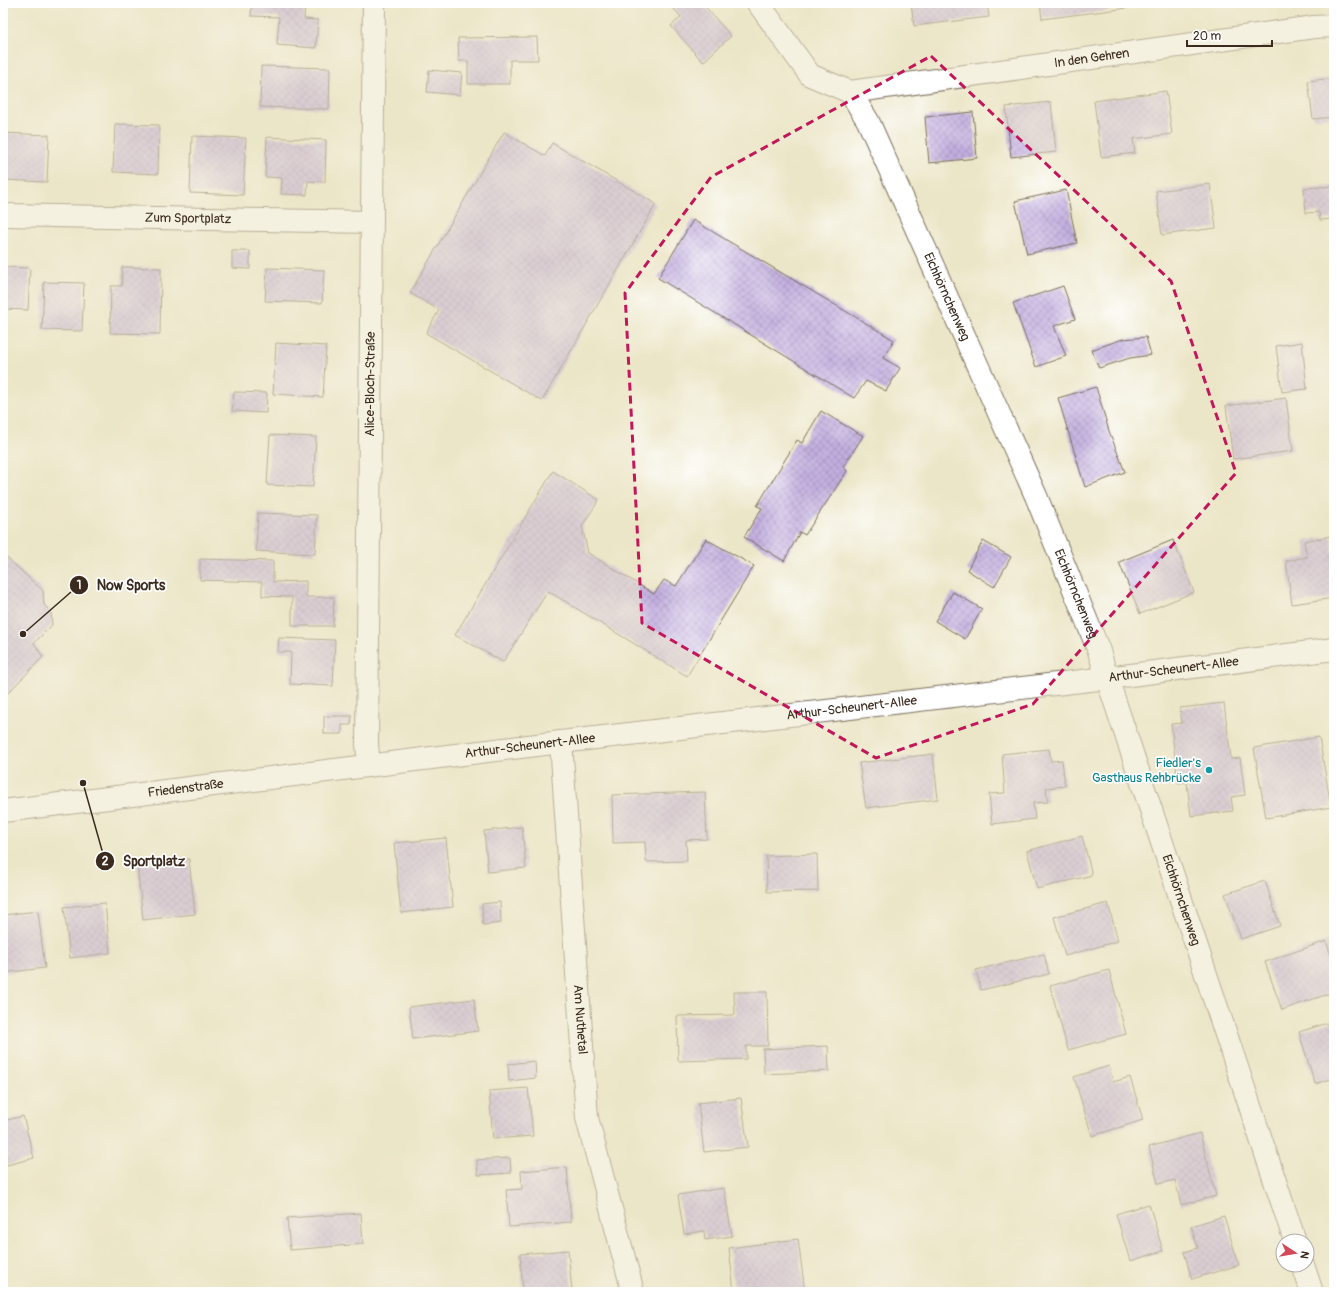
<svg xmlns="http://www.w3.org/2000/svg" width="1337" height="1295" font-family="Pangolin,sans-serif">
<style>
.building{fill:url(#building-cross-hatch)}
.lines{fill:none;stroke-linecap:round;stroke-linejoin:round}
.minor-casing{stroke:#796c5a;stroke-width:24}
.major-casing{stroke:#796c5a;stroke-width:24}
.minor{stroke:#fff;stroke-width:22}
.major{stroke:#fff;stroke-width:22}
.marked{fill:none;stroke:#c2185b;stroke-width:3;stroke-dasharray:8 5;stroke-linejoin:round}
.culture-dot{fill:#0f9aa8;stroke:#fff;stroke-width:1.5}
.labels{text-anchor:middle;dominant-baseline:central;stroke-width:3.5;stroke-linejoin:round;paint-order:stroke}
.street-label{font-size:13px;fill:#3b2a1e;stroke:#fff}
.culture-label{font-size:13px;fill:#0d838f;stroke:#fff;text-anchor:end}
.leader{fill:none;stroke:#3b2a1e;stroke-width:1.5}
.callout-dot{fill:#3b2a1e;stroke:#fff;stroke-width:1.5}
.mark-label{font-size:12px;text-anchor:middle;font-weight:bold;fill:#fff}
.callout-label{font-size:14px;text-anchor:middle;font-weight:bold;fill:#3b2a1e;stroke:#fff;stroke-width:3.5;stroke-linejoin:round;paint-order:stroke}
</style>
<defs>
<pattern id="building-cross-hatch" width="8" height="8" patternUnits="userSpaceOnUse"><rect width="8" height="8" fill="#c3afe0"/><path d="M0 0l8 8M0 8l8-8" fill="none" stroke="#a08fb5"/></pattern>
</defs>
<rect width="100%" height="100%" fill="#fff"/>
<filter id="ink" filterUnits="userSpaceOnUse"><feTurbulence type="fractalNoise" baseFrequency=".025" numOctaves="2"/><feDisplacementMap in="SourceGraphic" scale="8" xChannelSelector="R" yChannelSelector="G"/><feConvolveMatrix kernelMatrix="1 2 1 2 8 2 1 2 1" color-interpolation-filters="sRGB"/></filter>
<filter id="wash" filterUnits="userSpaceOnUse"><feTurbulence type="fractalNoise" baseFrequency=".012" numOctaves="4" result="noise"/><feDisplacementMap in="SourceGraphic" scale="16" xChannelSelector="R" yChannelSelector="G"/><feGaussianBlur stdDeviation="0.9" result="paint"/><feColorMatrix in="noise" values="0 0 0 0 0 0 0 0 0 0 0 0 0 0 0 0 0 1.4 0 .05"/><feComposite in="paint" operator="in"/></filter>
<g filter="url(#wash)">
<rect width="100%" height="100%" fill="#ece6c8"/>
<g id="blocks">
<g class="building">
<polygon points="252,3 305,3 304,19 318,20 316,48 277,45 279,17 251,16"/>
<polygon points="679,3 702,3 731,36 703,62 671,26 681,17 673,8"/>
<polygon points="911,3 987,3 989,17 914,26"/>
<polygon points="1040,3 1127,3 1128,8 1042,19"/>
<polygon points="537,37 538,60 510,60 510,84 468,84 468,61 459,61 458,38"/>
<polygon points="261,66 330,68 329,109 260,107"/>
<polygon points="429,70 462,73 460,95 427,92"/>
<polygon points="1334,78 1334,117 1313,119 1308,81"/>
<polygon points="1166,91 1172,134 1133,139 1135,153 1101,157 1094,101"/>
<polygon points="1051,102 1056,152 1011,157 1006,107"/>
<polygon points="973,112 977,158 929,163 925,117"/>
<polygon points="115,124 159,125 158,174 113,172"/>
<polygon points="504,132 545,156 552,143 656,204 542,401 426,333 439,310 410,293"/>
<polygon points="3,133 49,135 47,182 3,180"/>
<polygon points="192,136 246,138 243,195 190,193"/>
<polygon points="267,137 326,140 325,182 308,181 307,195 281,194 282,178 265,177"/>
<polygon points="1210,184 1216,228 1162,235 1156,191"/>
<polygon points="1334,186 1334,219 1320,220 1319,212 1306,213 1304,188"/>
<polygon points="1066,190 1077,243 1027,254 1015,201"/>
<polygon points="693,220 894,340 883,358 900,368 886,391 866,381 854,398 658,278"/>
<polygon points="232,251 250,251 250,269 232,268"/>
<polygon points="3,267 30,268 28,310 3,309"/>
<polygon points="122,267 161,268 160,334 110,333 111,286 122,286"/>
<polygon points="267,268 324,270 322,303 265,301"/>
<polygon points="44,282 84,283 82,331 42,330"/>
<polygon points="1063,286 1075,319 1054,326 1066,356 1036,367 1013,303"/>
<polygon points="1146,337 1151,355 1130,358 1099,368 1091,350 1123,339"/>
<polygon points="1302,342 1307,389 1282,392 1276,346"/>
<polygon points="276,343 326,346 323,397 273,394"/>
<polygon points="1096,387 1109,431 1125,472 1085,487 1058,398"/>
<polygon points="234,392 267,393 266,413 232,411"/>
<polygon points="1286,398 1293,451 1233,459 1226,406"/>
<polygon points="821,411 863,436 843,467 847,471 805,535 800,532 784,561 744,537 762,508 757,506 797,440 802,443"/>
<polygon points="270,435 316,437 313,487 267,485"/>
<polygon points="553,471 599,500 582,526 588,553 654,594 664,580 676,586 706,539 754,566 687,676 548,591 503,662 455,635"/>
<polygon points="258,513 317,515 315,554 256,551"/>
<polygon points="1331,536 1334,557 1334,598 1292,604 1286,561 1307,557 1304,541"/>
<polygon points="1173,540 1194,592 1140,614 1119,562"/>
<polygon points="983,541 1011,557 994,587 967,570"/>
<polygon points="3,554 43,591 44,605 51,612 52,625 34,643 43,657 3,698"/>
<polygon points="200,559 273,561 273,582 306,581 306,597 334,597 333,626 292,626 292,597 262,596 262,582 200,580"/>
<polygon points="953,592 982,609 965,639 935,621"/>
<polygon points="279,638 335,640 333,686 290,684 291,652 278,652"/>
<polygon points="1224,703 1231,759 1240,758 1245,795 1231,797 1233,811 1191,816 1187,782 1178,783 1171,724 1182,723 1180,708"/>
<polygon points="324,716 352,716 351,725 342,725 342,734 324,734"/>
<polygon points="1319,737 1331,807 1266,818 1254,748"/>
<polygon points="1049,749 1051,761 1062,760 1065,786 1046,788 1048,802 1033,803 1035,819 992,824 989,794 1005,793 1002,754"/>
<polygon points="933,754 938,799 866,808 859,763"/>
<polygon points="705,792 707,839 686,840 687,861 646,862 645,842 613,843 612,795"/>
<polygon points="522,827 526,868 488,872 484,831"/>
<polygon points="1082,836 1092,875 1037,889 1027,851"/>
<polygon points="446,838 453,907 401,913 394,843"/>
<polygon points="817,854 818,891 767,892 766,856"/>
<polygon points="189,859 195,914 143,920 137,865"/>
<polygon points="1265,881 1280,926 1241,939 1225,894"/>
<polygon points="500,902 501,923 483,925 482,904"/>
<polygon points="105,903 110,953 70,958 64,907"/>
<polygon points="1108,903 1118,941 1065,956 1054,917"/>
<polygon points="38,911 45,968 3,973 3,915"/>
<polygon points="1326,941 1334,964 1334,992 1282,1010 1265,962"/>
<polygon points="1044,954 1049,974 981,990 976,970"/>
<polygon points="1109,970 1126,1034 1068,1050 1050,986"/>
<polygon points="734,992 767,992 768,1046 746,1046 746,1059 678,1061 677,1016 735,1015"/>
<polygon points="474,999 478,1031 413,1039 409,1007"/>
<polygon points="1334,1021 1334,1078 1315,1084 1299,1032"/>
<polygon points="828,1046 829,1071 764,1074 763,1049"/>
<polygon points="535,1061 536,1078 509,1081 508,1064"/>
<polygon points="1109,1066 1113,1082 1130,1077 1143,1120 1092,1136 1074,1077"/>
<polygon points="528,1088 533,1136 493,1139 489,1091"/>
<polygon points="741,1098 748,1147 704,1152 698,1103"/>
<polygon points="23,1116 34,1158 7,1165 3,1150 3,1121"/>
<polygon points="1200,1133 1216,1196 1181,1205 1175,1180 1158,1184 1149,1147"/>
<polygon points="510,1158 511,1173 478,1175 477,1160"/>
<polygon points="567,1167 571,1222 509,1227 506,1190 522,1189 521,1171"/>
<polygon points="724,1188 732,1236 705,1240 704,1231 684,1234 678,1195"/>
<polygon points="1149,1204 1163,1251 1130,1261 1116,1214"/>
<polygon points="361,1213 363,1244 290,1250 287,1218"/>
<polygon points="1224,1216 1239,1265 1192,1279 1184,1252 1198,1248 1191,1226"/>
<polygon points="798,1239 805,1292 734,1292 729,1248"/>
<polygon points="568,1250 572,1292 523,1292 520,1254"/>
</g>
</g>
</g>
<g filter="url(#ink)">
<use href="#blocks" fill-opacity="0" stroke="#796c5a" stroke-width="1"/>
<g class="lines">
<g class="minor-casing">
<g id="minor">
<path id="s1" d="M 758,3 L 810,75 L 850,92 L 868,121 L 1036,496 L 1099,651 L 1107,678 L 1295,1241"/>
<path id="s2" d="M 850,92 L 1314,27 L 1334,26"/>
<path id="s3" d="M 3,215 L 372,222"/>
<path id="s4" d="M 561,742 L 587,1118 L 633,1292"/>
<path id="s5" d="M 369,766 L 367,744 L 374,3"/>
<polyline points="1303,1265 1312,1292"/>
</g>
</g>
<g class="major-casing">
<g id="major">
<path id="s6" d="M 3,811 L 561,742 L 1107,678 L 1334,649"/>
</g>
</g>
<use href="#minor" class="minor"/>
<use href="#major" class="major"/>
</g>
</g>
<path d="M0 0H1337V1295H0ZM 931,56 L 1171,281 L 1236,473 L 1033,704 L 876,758 L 642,623 L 625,293 L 711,177 Z" fill="#ece6c8" fill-opacity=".55" fill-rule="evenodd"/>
<path class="marked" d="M 931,56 L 1171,281 L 1236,473 L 1033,704 L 876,758 L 642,623 L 625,293 L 711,177 Z"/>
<circle class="culture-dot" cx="1209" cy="770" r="4"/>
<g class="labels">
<g class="street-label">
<text stroke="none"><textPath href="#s2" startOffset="244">In den Gehren</textPath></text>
<text stroke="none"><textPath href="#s3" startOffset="185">Zum Sportplatz</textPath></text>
<text stroke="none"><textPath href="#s1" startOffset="359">Eichhörnchenweg</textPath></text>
<text stroke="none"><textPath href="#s5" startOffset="382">Alice-Bloch-Straße</textPath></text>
<text stroke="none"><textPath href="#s1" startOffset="683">Eichhörnchenweg</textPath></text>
<text stroke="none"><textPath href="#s6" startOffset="1179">Arthur-Scheunert-Allee</textPath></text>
<text stroke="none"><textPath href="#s6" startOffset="855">Arthur-Scheunert-Allee</textPath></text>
<text stroke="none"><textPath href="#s6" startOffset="531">Arthur-Scheunert-Allee</textPath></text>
<text stroke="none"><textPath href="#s6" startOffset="184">Friedenstraße</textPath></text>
<text stroke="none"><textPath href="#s1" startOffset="1007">Eichhörnchenweg</textPath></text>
<text stroke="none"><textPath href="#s4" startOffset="278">Am Nuthetal</textPath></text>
</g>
<g class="culture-label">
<text x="1201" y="763">Fiedler's<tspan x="1201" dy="15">Gasthaus Rehbrücke</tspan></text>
</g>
</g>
<path class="leader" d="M23 634L79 585M83 783L105 861"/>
<g class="callout-dot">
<circle cx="23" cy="634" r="4"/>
<circle cx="83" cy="783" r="4"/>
<circle cx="79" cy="585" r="10"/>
<circle cx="105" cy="861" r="10"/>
</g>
<g class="mark-label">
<text x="79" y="589">1</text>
<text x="105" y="865">2</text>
</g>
<g class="callout-label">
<text x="131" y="590">Now Sports</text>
<text x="154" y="866">Sportplatz</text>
</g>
<rect width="1337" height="1295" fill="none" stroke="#fff" stroke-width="16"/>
<g transform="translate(1295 1253) rotate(102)"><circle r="19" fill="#ffffff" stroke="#b1aaa5"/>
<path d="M0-3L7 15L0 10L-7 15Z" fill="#d1495b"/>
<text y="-6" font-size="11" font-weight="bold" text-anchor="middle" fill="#3b2a1e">N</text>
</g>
<path d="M1187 40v6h85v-6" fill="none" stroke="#3b2a1e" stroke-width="2"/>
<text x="1193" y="40" font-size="12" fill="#3b2a1e" stroke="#ffffff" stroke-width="3" paint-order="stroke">20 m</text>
</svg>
